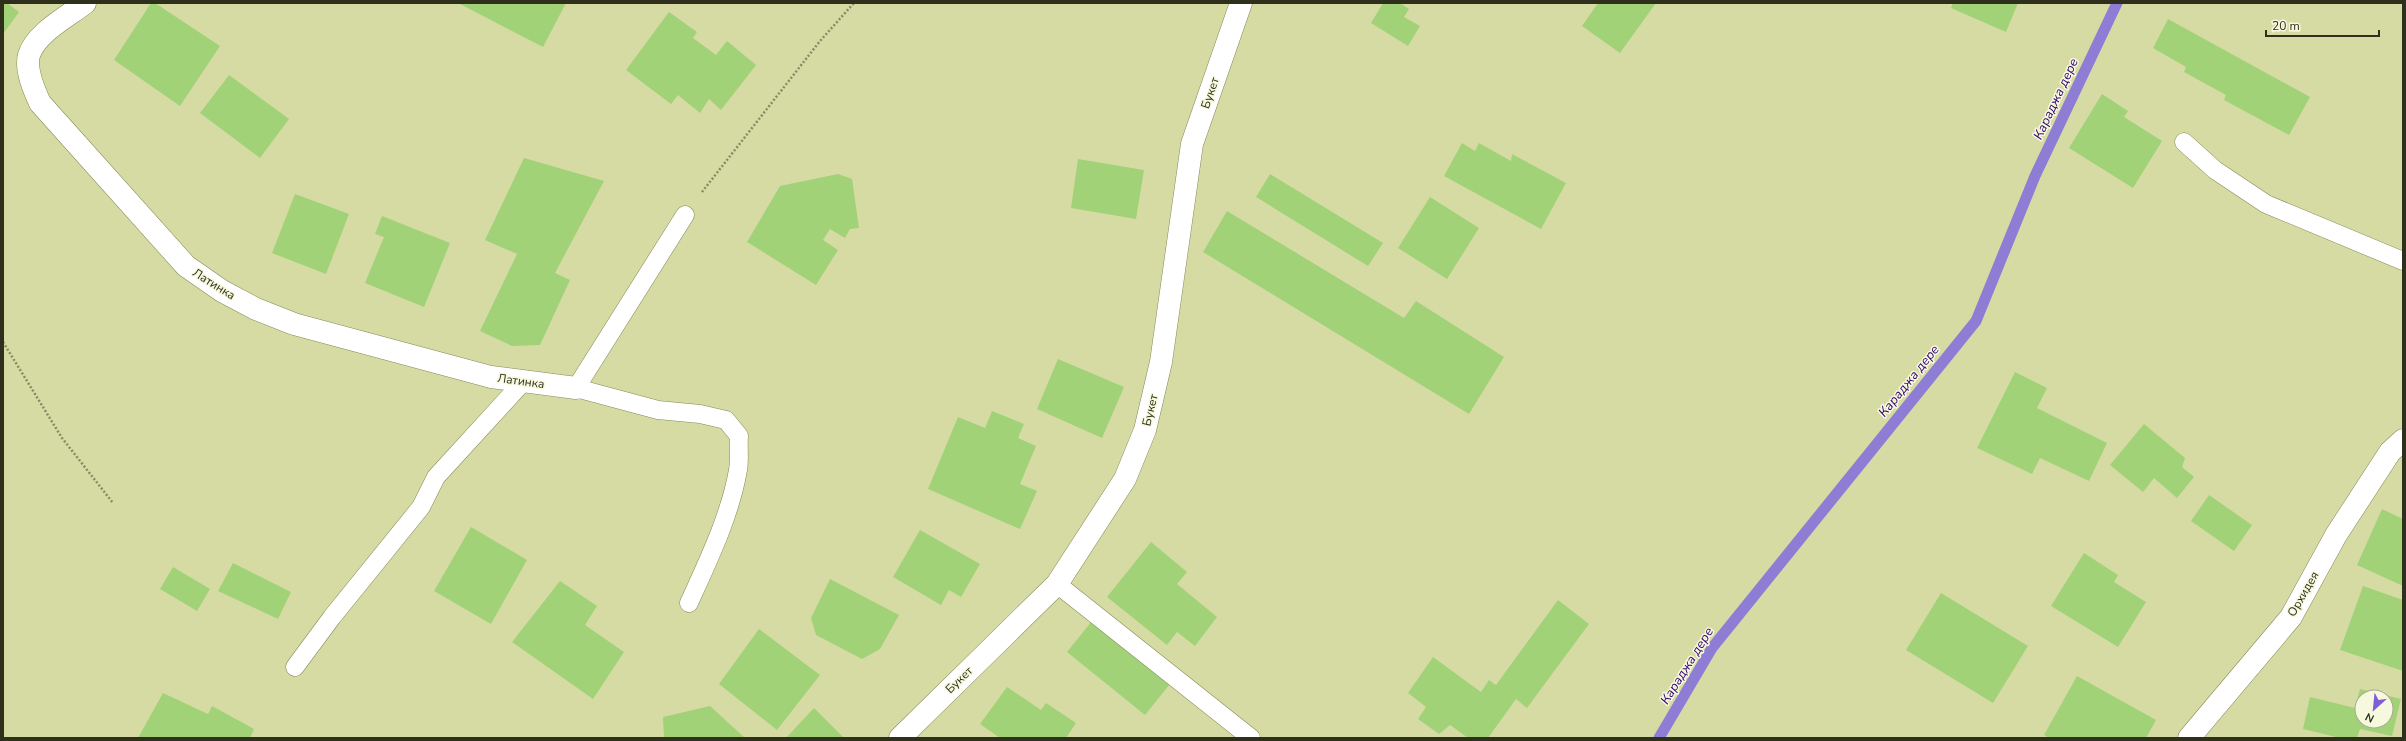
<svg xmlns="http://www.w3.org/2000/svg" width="2406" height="741" font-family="'Nunito Sans',sans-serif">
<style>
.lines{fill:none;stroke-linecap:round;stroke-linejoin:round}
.stream{stroke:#8e7dd4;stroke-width:11}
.building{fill:#a2d278;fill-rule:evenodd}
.lane-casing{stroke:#868a56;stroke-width:19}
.street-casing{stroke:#868a56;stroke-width:23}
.path{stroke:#878b64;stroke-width:2.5;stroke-dasharray:2 2;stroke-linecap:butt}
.lane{stroke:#fff;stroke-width:18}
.street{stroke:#fff;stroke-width:22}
.labels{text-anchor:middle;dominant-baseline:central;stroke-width:3;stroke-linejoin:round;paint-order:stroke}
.street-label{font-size:12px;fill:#2f301b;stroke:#f7f9de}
.water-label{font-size:13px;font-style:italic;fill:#320270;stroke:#f7f9de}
</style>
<rect width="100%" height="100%" fill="#d6dba4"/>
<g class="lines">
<polyline class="stream" points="1659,738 1712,648 1976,321 2035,176 2117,3"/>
</g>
<g class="building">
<polygon points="3,3 7,3 19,12 3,34"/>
<polygon points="151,3 155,3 220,46 180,106 114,60"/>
<polygon points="458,3 566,3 543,47"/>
<polygon points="1383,3 1400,3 1409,9 1404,17 1420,26 1408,46 1371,23"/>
<polygon points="1598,3 1656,3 1620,53 1582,26"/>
<polygon points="1953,3 2018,3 2006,32 1951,8"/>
<polygon points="669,12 697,32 693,38 716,55 727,41 756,65 721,110 709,99 700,113 678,95 671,104 626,70"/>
<polygon points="2168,19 2310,97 2289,135 2224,100 2226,95 2184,72 2186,67 2153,48"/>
<polygon points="229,75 289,119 260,158 200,113"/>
<polygon points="2102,94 2128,111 2124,117 2162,141 2133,188 2069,148"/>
<polygon points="1462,143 1475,151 1479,143 1511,161 1512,154 1566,183 1541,229 1444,176"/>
<polygon points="524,158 604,181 555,273 570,280 540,345 512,346 480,331 517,254 485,240"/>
<polygon points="1078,159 1144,170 1136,219 1071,208"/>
<polygon points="838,174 852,179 859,228 850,229 845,238 830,229 823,240 838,250 816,285 747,242 780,186"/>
<polygon points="1270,174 1383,243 1368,266 1256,197"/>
<polygon points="295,194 349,214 326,274 272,253"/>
<polygon points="1430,197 1479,228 1447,279 1398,248"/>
<polygon points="1227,211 1404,318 1416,301 1504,357 1469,414 1203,252"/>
<polygon points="382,216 450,243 424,307 365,283 384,237 375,234"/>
<polygon points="1058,359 1124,387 1102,438 1037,409"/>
<polygon points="2015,372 2047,388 2037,408 2107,443 2089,481 2040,458 2032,474 1977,448"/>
<polygon points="992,411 1024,424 1018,438 1036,446 1020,484 1037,491 1020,529 928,489 958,417 985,428"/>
<polygon points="2144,424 2185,458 2182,467 2194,477 2177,498 2154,478 2143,492 2110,465"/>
<polygon points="2209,495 2252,525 2234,551 2191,521"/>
<polygon points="2382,509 2403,519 2403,586 2357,565"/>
<polygon points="471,527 527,560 491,624 434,591"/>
<polygon points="920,530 980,564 961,597 949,590 941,605 893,577"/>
<polygon points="1151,542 1187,572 1177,584 1217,617 1195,646 1177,632 1167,645 1107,597"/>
<polygon points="2084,553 2118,575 2114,582 2146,602 2118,647 2051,606"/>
<polygon points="233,563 291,592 278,619 218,591"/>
<polygon points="173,567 210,589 197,611 160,589"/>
<polygon points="830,579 899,615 880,649 862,659 816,635 811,618"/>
<polygon points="560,581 597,606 585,625 624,652 593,699 512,642"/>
<polygon points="2363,586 2403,600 2403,671 2340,650"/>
<polygon points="1941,593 2028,646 1993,703 1906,650"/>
<polygon points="1558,600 1589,624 1527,708 1516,699 1488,738 1468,738 1450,725 1439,734 1418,719 1426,707 1408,693 1433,657 1481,692 1489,680 1496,685"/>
<polygon points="1092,621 1170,684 1145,715 1067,652"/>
<polygon points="759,629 820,675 777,730 719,684"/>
<polygon points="2077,676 2156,720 2146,738 2049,738 2044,735"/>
<polygon points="1007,687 1041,710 1046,703 1076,723 1066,738 1000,738 980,724"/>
<path d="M 2360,689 L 2401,699 L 2392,736 L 2360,729 L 2357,738 L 2340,738 L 2303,729 L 2310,697 L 2355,708 ZM 2362,697 L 2386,697 L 2386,721 L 2362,721 Z"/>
<polygon points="163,693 208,714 212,706 254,729 250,738 138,738"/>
<polygon points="710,706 745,738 664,738 663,717"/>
<polygon points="814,708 844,738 786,738"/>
</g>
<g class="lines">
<g class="lane-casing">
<g id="lane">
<polyline points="2184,142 2215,170 2266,204 2403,261"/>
<path d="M 685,215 L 576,388 L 658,410 L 700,414 L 726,420 L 739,436 C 738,447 740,459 738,470 C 730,516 708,561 689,603"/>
<polyline points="1057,584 1251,738"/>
<polyline points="295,667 332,617 421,507 436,477 523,382"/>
</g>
</g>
<g class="street-casing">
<g id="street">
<path d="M 85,3 C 67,17 36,33 29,55 C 25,70 34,90 40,103 L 186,266 L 222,291 L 256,309 L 294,324 L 491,377 L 576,388"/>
<polyline points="900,738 1057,584 1125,479 1145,430 1161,362 1192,144 1241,3"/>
<polyline points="2189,738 2291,617 2336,535 2390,452 2403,440"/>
</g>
</g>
<g class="path">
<polyline points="702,192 820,41 854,3"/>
<polyline points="3,342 62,438 113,503"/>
</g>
<use href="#lane" class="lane"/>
<use href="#street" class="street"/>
</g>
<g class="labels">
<g class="street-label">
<text transform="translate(1210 93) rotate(-71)">Букет</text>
<text transform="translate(214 284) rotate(32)">Латинка</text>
<text transform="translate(521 381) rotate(8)">Латинка</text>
<text transform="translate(1150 410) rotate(-76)">Букет</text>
<text transform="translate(2303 594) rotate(-60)">Орхидея</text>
<text transform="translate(959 680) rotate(-44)">Букет</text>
</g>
<g class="water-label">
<text transform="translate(2056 99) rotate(-65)">Караджа дере</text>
<text transform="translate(1909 381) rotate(-51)">Караджа дере</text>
<text transform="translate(1687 666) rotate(-58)">Караджа дере</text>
</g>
</g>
<rect width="2406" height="741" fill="none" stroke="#2f301b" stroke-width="8"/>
<g transform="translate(2374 709) rotate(207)"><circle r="19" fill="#f7f9de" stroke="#a7a990"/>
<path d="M0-3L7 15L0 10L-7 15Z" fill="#7e5ed9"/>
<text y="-6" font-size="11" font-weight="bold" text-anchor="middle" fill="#2f301b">N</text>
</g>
<path d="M2266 30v6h113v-6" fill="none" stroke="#2f301b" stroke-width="2"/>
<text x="2272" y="30" font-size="12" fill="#2f301b" stroke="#f7f9de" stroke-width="3" paint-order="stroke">20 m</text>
</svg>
